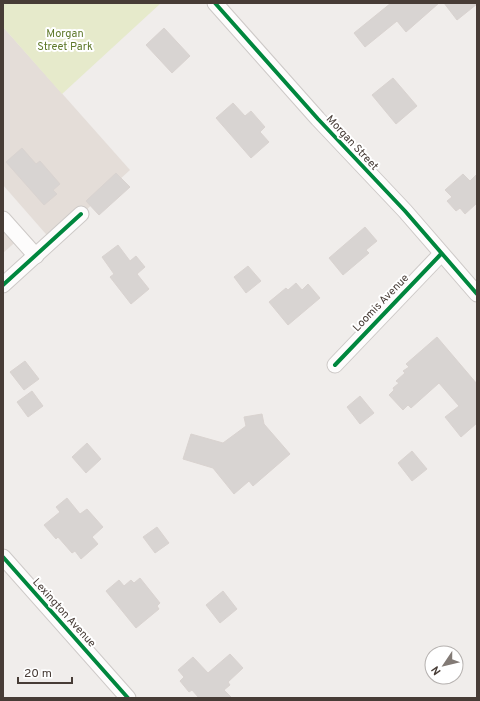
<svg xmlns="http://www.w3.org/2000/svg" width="480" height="701" font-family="Overpass,sans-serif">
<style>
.residential{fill:#e4ddd8}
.green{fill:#e6eacb}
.building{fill:#d8d4d2;stroke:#d9d3d0}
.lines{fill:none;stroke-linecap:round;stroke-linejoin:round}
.street-casing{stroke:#cdc9c7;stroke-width:17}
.street{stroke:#fdfcfc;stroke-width:15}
.cycleway-casing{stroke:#fff;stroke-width:6}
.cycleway{stroke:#00873e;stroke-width:4}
.labels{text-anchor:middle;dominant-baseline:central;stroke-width:4;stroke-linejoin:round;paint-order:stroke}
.park-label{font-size:11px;fill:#5e782a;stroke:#fff}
.street-label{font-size:11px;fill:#473c36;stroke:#fff}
</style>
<rect width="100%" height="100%" fill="#f0edeb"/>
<g class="residential">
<polygon points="3,27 130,170 52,241 3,185"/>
<polygon points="3,222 20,238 3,253"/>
</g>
<polygon class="green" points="3,3 161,3 62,94 3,27"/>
<g class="building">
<polygon points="391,3 439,3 406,32 397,21 365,47 354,33"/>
<polygon points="444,3 477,3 477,4 457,20"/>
<polygon points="164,28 190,56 172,73 146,45"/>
<polygon points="393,78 417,106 396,124 372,95"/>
<polygon points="233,103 245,116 251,111 265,127 260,132 269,142 251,158 216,118"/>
<polygon points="22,148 36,164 40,161 60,184 53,190 57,194 44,205 6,162"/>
<polygon points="116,173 130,187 99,215 86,201"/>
<polygon points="463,174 470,181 477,174 477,203 465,214 460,208 456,211 447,201 452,197 445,190"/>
<polygon points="365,227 377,241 366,250 369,253 343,275 329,258"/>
<polygon points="118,245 130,261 136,256 145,267 137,274 149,289 131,304 110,277 114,274 102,257"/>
<polygon points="248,266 261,281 246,293 234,277"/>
<polygon points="296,283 302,290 308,284 320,298 288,325 269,302 286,288 288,290"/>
<polygon points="437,337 477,384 477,423 461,437 445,417 459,406 439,383 411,408 408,405 403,410 389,395 394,390 393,388 399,383 396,381 405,373 403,371 409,367 406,364"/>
<polygon points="25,361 39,379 24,390 10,372"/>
<polygon points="32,391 43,406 28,417 17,402"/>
<polygon points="360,396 374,413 360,424 347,407"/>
<polygon points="262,414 264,424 290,454 253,486 249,481 234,494 213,468 183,459 191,434 223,443 246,426 244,417"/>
<polygon points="87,443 101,459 86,473 72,457"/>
<polygon points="412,451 427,469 412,481 398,463"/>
<polygon points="67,498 80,514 87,509 103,527 92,537 98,544 81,559 75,551 72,553 58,537 56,539 44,525 60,512 56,507"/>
<polygon points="157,527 169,543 155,553 143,537"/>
<polygon points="140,578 160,603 157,606 159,609 136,628 106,591 119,580 124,586 131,580 134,583"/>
<polygon points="223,591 237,609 220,623 206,605"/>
<polygon points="230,654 243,668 228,682 230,685 224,690 232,698 199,698 192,690 189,692 180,681 184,677 178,670 193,657 208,673"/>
</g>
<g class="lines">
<g class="street-casing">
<g id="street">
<polyline points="215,3 318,119 405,211 477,294"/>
<polyline points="3,219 36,256"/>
<polyline points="3,285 81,214"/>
<polyline points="335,365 441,254"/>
<polyline points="3,557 128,698"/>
</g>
</g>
<use href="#street" class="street"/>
<g class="cycleway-casing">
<g id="cycleway">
<polyline points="215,3 318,119 405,211 477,294"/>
<polyline points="3,285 81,214"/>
<polyline points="335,365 441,254"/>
<polyline points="3,557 128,698"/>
</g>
</g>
<use href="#cycleway" class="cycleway"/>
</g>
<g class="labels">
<g class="park-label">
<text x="65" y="34">Morgan<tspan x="65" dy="13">Street Park</tspan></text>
</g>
<g class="street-label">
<text transform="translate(352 143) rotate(47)">Morgan Street</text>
<text transform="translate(381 303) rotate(-46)">Loomis Avenue</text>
<text transform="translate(64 613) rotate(48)">Lexington Avenue</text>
</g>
</g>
<rect width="480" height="701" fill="none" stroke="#473c36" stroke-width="8"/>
<g transform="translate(444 665) rotate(235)"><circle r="19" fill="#ffffff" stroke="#b5b1af"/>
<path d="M0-3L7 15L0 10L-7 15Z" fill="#827a75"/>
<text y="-6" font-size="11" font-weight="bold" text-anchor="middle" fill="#473c36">N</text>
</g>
<path d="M18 677v6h54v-6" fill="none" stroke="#473c36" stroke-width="2"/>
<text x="24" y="677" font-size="12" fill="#473c36" stroke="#ffffff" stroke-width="3" paint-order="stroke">20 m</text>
</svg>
